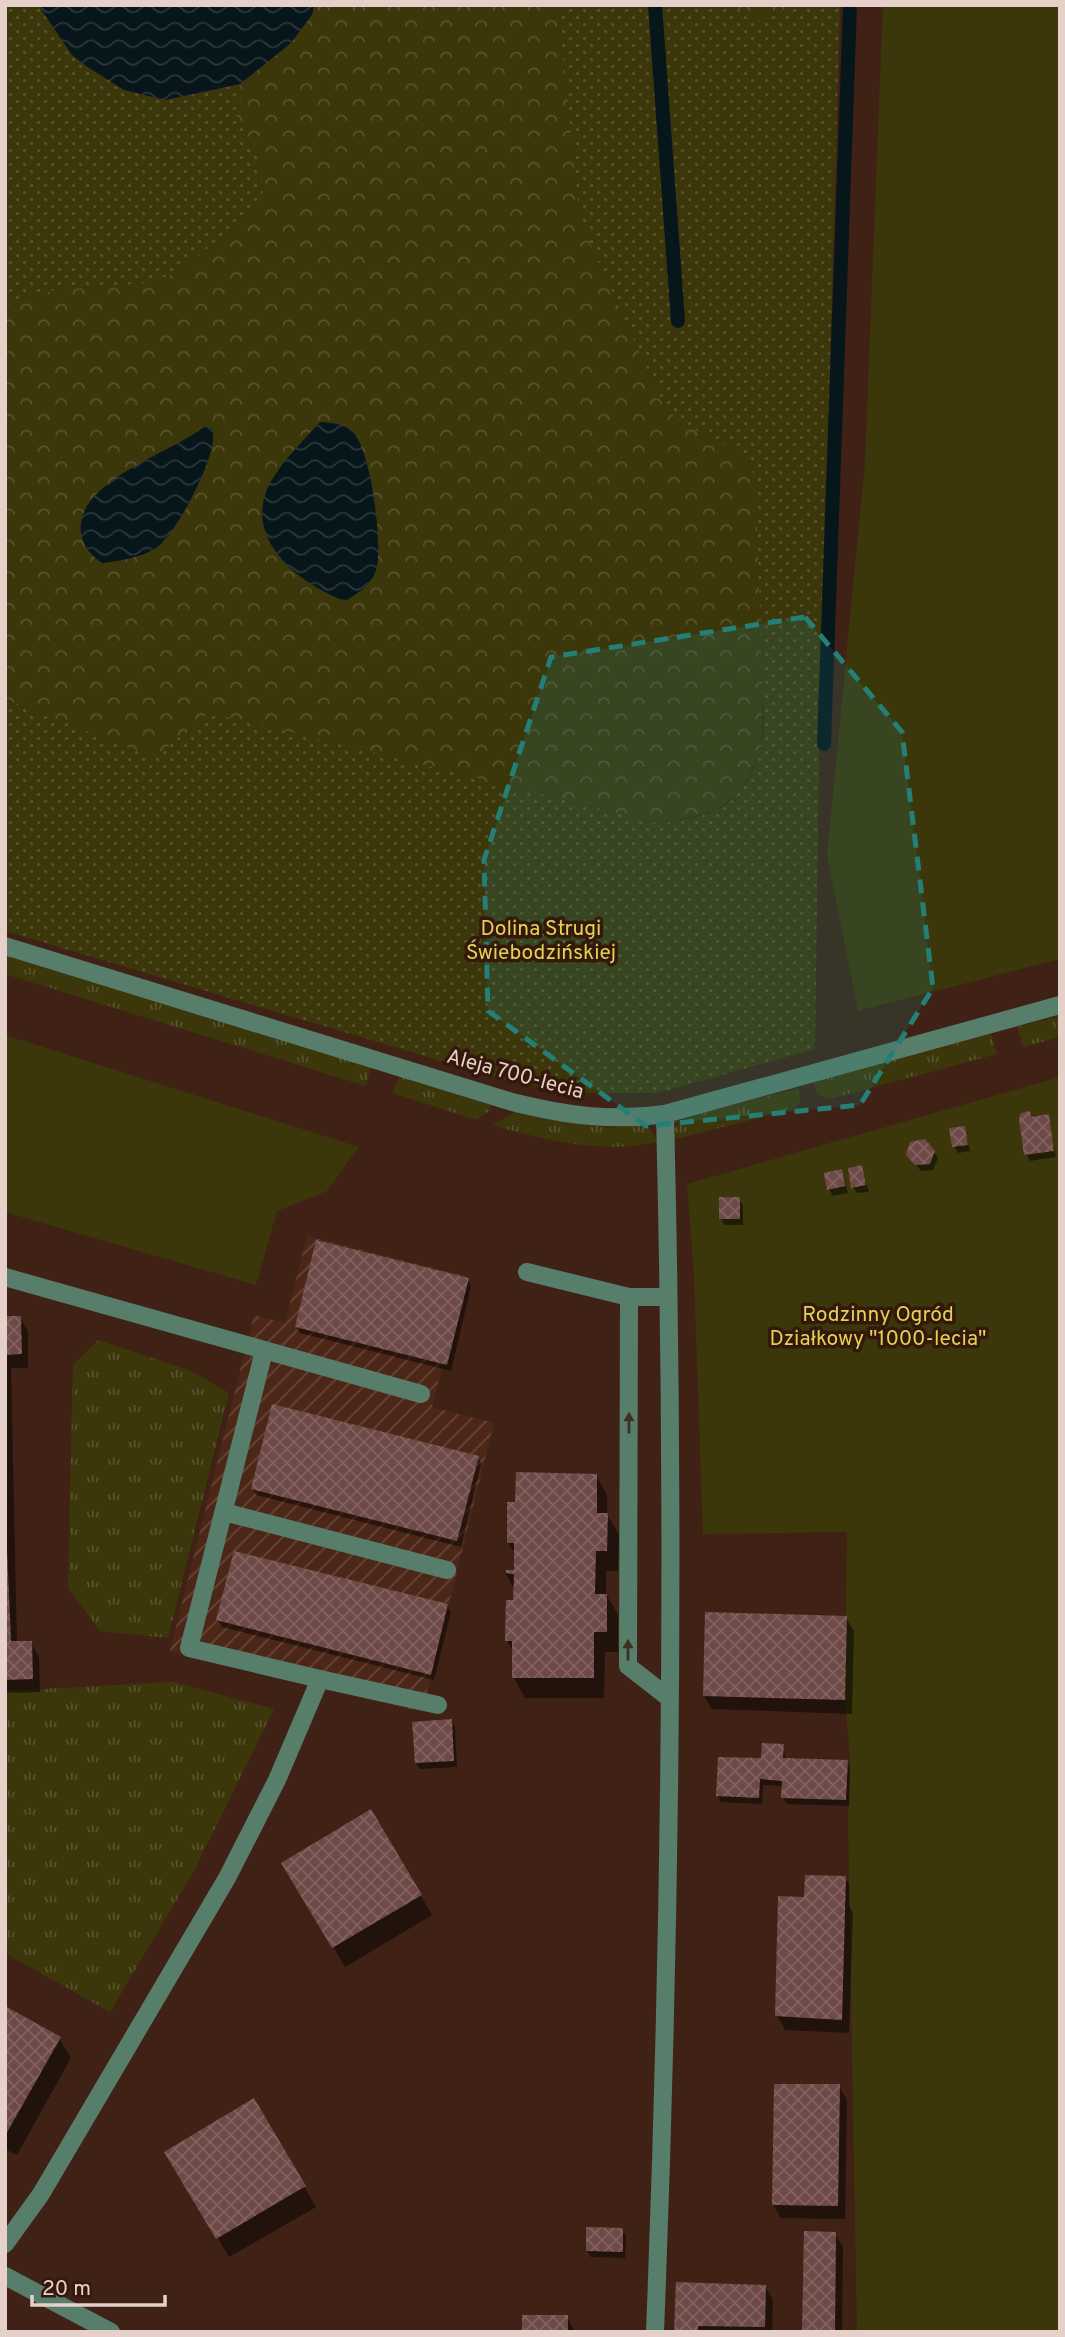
<svg xmlns="http://www.w3.org/2000/svg" width="1065" height="2337" font-family="Overpass,sans-serif">
<style>
.industrial{fill:url(#industrial-furrows)}
.grass{fill:url(#grass-tufts)}
.forest{fill:url(#forest-crowns)}
.park{fill:url(#park-dots)}
.garden{fill:#3c370b}
.water{fill:url(#water-waves)}
.shadow{fill:#0007}
.lines{fill:none;stroke-linecap:round;stroke-linejoin:round}
.stream{stroke:#07161b;stroke-width:14}
.building{fill:url(#building-cross-hatch)}
.minor{stroke:#577d6b;stroke-width:18}
.oneway{fill:#3d3124}
.marked{fill:#247f77;fill-opacity:0.2;stroke:#247f77;stroke-width:5;stroke-dasharray:14 9;stroke-linejoin:round}
.labels{text-anchor:middle;dominant-baseline:central;stroke-width:7;stroke-linejoin:round;paint-order:stroke}
.park-label{font-size:21px;fill:#e1d354;stroke:#34180c}
.street-label{font-size:21px;fill:#e5d1c9;stroke:#34180c}
</style>
<defs>
<pattern id="industrial-furrows" width="10" height="10" patternUnits="userSpaceOnUse" patternTransform="scale(1.75)"><rect width="10" height="10" fill="#4c2718"/><path d="M-1 1l2-2M0 10L10 0M9 11l2-2" fill="none" stroke="#664538"/></pattern>
<pattern id="grass-tufts" width="24" height="20" patternUnits="userSpaceOnUse" patternTransform="scale(1.75)"><rect width="24" height="20" fill="#3c370b"/><path d="M3 7l-1-3M5 7V3M7 7l1-3M15 17l-1-3M17 17v-4M19 17l1-3" fill="none" stroke="#58532d"/></pattern>
<pattern id="forest-crowns" width="20" height="18" patternUnits="userSpaceOnUse" patternTransform="scale(1.75)"><rect width="20" height="18" fill="#3c370b"/><path d="M2 6a3 3 0 1 1 6 0M12 15a3 3 0 1 1 6 0" fill="none" stroke="#58532d"/></pattern>
<pattern id="park-dots" width="8" height="8" patternUnits="userSpaceOnUse" patternTransform="scale(1.75)"><rect width="8" height="8" fill="#3c370b"/><path d="M2 2h.1M6 6h.1" fill="none" stroke="#58532d" stroke-width="1.8" stroke-linecap="round"/></pattern>
<pattern id="water-waves" width="16" height="10" patternUnits="userSpaceOnUse" patternTransform="scale(1.75)"><rect width="16" height="10" fill="#07161b"/><path d="M0 5q4-4 8 0t8 0" fill="none" stroke="#2b373b"/></pattern>
<pattern id="building-cross-hatch" width="8" height="8" patternUnits="userSpaceOnUse" patternTransform="scale(1.75)"><rect width="8" height="8" fill="#6d4947"/><path d="M0 0l8 8M0 8l8-8" fill="none" stroke="#826260"/></pattern>
</defs>
<rect width="100%" height="100%" fill="#3f2215"/>
<polygon class="industrial" points="307,1236 465,1276 432,1407 494,1423 422,1712 170,1651 254,1315 285,1323"/>
<g class="grass">
<polygon points="5,955 371,1067 366,1086 5,974"/>
<polygon points="1060,1016 1060,1037 1023,1047 1017,1027"/>
<path d="M 991,1034 L 997,1054 L 830,1099 C 819,1096 816,1094 813,1082 Z"/>
<polygon points="400,1075 489,1102 491,1110 476,1120 393,1093"/>
<polygon points="799,1088 800,1103 793,1109 672,1140 671,1133 683,1117"/>
<path d="M 518,1110 L 607,1128 L 641,1125 L 651,1130 L 658,1142 C 602,1154 547,1141 493,1125 Z"/>
<polygon points="98,1340 191,1371 229,1393 168,1638 100,1631 68,1588 73,1365"/>
<polygon points="173,1682 274,1709 194,1871 110,2012 5,1953 5,1691"/>
</g>
<g class="forest">
<polygon points="314,5 558,5 580,220 665,409 691,428 740,451 755,476 763,690 761,752 741,791 715,811 661,824 233,718 206,716 154,758 5,699 5,312 13,300 55,290 147,283 174,274 252,215 260,162 236,115 242,98 240,84 268,61 312,15"/>
<polygon points="732,5 795,5 754,23"/>
</g>
<g class="park">
<polygon points="5,5 38,5 73,55 124,90 165,100 240,84 242,98 236,115 260,162 263,191 252,215 174,274 147,283 55,290 13,300 5,312"/>
<path d="M 558,5 L 732,5 L 754,23 L 795,5 L 840,5 L 819,765 L 815,1049 L 658,1093 L 582,1093 L 512,1082 L 5,931 L 5,699 L 154,758 L 206,715 L 233,718 L 661,824 C 677,820 698,818 714,811 C 747,797 761,758 764,726 L 755,476 L 740,451 L 691,428 L 665,409 L 580,220 Z"/>
</g>
<g class="garden">
<polygon points="883,5 1060,5 1060,959 858,1011 827,856 865,462"/>
<polygon points="5,1035 359,1147 327,1191 277,1211 256,1285 5,1212"/>
<polygon points="1060,1077 1060,2332 857,2332 848,1817 850,1758 845,1700 847,1532 703,1534 694,1274 687,1184"/>
</g>
<g class="water">
<polygon points="38,5 314,5 312,15 291,43 240,84 165,100 124,90 86,66 72,55"/>
<path d="M 320,422 C 331,423 342,423 351,430 C 371,446 382,541 377,566 C 374,583 359,593 345,601 C 301,585 242,540 269,485 C 281,462 303,441 320,422 Z"/>
<path d="M 204,427 L 212,428 C 221,451 176,535 155,549 C 139,558 119,561 102,563 C 91,555 83,547 81,533 C 74,482 171,453 204,427 Z"/>
</g>
<g class="shadow">
<polygon points="1029,1113 1032,1119 1048,1116 1056,1157 1030,1161 1026,1154"/>
<polygon points="964,1128 970,1151 958,1153 954,1146"/>
<polygon points="934,1152 938,1158 933,1170 921,1171 908,1155"/>
<polygon points="861,1167 869,1192 857,1193 853,1187"/>
<polygon points="841,1171 848,1193 833,1196 829,1189"/>
<polygon points="739,1199 743,1205 743,1225 724,1225 721,1218"/>
<polygon points="468,1279 471,1286 451,1371 300,1333 296,1327"/>
<polygon points="5,1318 20,1318 28,1331 28,1368 11,1368 17,1643 31,1643 39,1657 40,1692 5,1693"/>
<polygon points="478,1457 481,1464 461,1547 256,1495 253,1489"/>
<polygon points="596,1475 607,1495 607,1514 619,1535 618,1571 606,1571 606,1594 618,1615 618,1652 605,1652 604,1698 525,1698 514,1678 514,1653 507,1641 515,1591 505,1572 515,1572 516,1556 508,1543 517,1504"/>
<polygon points="447,1606 451,1612 434,1680 222,1627 218,1620"/>
<polygon points="846,1618 854,1631 852,1714 712,1709 704,1696"/>
<polygon points="451,1721 455,1727 457,1767 420,1769 416,1763 414,1724"/>
<polygon points="783,1746 786,1760 847,1761 850,1768 849,1806 787,1804 783,1798 783,1786 763,1785 762,1804 721,1802 718,1796"/>
<polygon points="371,1812 432,1915 345,1967 284,1863"/>
<polygon points="845,1878 849,1884 849,1906 853,1913 849,2033 785,2030 777,2016 806,1898"/>
<polygon points="5,2008 59,2038 71,2058 17,2155 5,2149"/>
<polygon points="839,2086 847,2100 845,2219 781,2218 773,2205"/>
<polygon points="254,2101 316,2207 229,2257 167,2152"/>
<polygon points="622,2230 626,2236 625,2258 591,2257 587,2251"/>
<polygon points="835,2234 843,2247 842,2332 804,2332"/>
<polygon points="765,2286 773,2300 772,2332 676,2332"/>
<polygon points="567,2317 575,2332 498,2332 524,2331"/>
</g>
<g class="lines">
<g class="stream">
<polyline points="655,5 678,321"/>
<polyline points="824,744 850,5"/>
</g>
</g>
<g class="building">
<polygon points="1030,1111 1031,1117 1049,1114 1054,1151 1024,1155 1019,1119 1021,1113"/>
<polygon points="965,1126 968,1145 952,1147 949,1128"/>
<polygon points="925,1139 935,1151 930,1164 915,1165 906,1155 910,1142"/>
<polygon points="862,1165 866,1185 851,1188 848,1168"/>
<polygon points="842,1169 845,1186 827,1190 824,1173"/>
<rect x="719" y="1197" width="21" height="22"/>
<polygon points="316,1240 469,1278 447,1365 295,1327"/>
<polygon points="5,1316 21,1316 22,1354 5,1355"/>
<polygon points="272,1404 479,1456 457,1541 251,1489"/>
<polygon points="516,1472 597,1474 597,1513 608,1513 607,1551 596,1551 595,1594 607,1594 607,1632 594,1632 594,1678 512,1678 512,1641 505,1641 506,1600 513,1600 514,1574 506,1573 506,1570 514,1570 514,1543 507,1543 507,1502 515,1502"/>
<polygon points="5,1502 11,1641 32,1641 33,1679 5,1680"/>
<polygon points="234,1551 448,1604 431,1675 216,1620"/>
<polygon points="705,1612 847,1616 845,1700 703,1696"/>
<polygon points="452,1719 454,1761 415,1763 412,1722"/>
<polygon points="762,1743 784,1744 783,1758 848,1760 846,1800 781,1798 782,1781 760,1779 759,1798 716,1796 718,1757 761,1758"/>
<polygon points="371,1809 422,1895 332,1948 281,1863"/>
<polygon points="805,1875 846,1876 842,2020 775,2016 778,1896 804,1897"/>
<polygon points="5,2006 61,2037 5,2136"/>
<polygon points="774,2084 840,2084 838,2206 772,2205"/>
<polygon points="254,2098 306,2186 216,2239 164,2152"/>
<polygon points="586,2227 623,2228 623,2252 586,2251"/>
<polygon points="804,2231 836,2232 835,2332 802,2332"/>
<polygon points="676,2282 766,2285 765,2327 698,2326 698,2332 674,2332"/>
<rect x="522" y="2315" width="46" height="17"/>
</g>
<g class="lines">
<g class="minor">
<path d="M 5,946 L 512,1102 C 565,1115 611,1122 665,1114 L 1060,1005"/>
<polyline points="527,1272 629,1297 668,1297"/>
<polyline points="5,1277 421,1394"/>
<polyline points="629,1297 628,1666 669,1698"/>
<polyline points="224,1512 447,1570"/>
<polyline points="320,1679 438,1705"/>
<polyline points="5,2244 41,2194 227,1878 277,1780 320,1679 189,1648 264,1351"/>
<polyline points="5,2276 111,2332"/>
<path d="M 655,2332 C 671,1926 675,1520 665,1114"/>
</g>
</g>
<defs><path id="oneway-solid" d="M-6-.8H1V-3.2L6.5 0L1 3.2V.8H-6Z" transform="scale(1.75)"/></defs>
<g class="oneway">
<use href="#oneway-solid" transform="translate(629 1423) rotate(-90)"/>
<use href="#oneway-solid" transform="translate(628 1650) rotate(-90)"/>
</g>
<path class="marked" d="M 805,617 L 902,732 L 933,988 L 860,1105 L 646,1126 L 488,1011 L 484,860 L 551,657 Z"/>
<g class="labels">
<g class="park-label">
<text x="541" y="929">Dolina Strugi<tspan x="541" dy="24">Świebodzińskiej</tspan></text>
<text x="878" y="1315">Rodzinny Ogród<tspan x="878" dy="24">Działkowy "1000-lecia"</tspan></text>
</g>
<g class="street-label">
<text transform="translate(515 1075) rotate(15)">Aleja 700-lecia</text>
</g>
</g>
<rect width="1065" height="2337" fill="none" stroke="#e5d1c9" stroke-width="14"/>
<path d="M32 2295v10h133v-10" fill="none" stroke="#e5d1c9" stroke-width="3.5"/>
<text x="42" y="2295" font-size="21" fill="#e5d1c9" stroke="#34180c" stroke-width="5" paint-order="stroke">20 m</text>
</svg>
